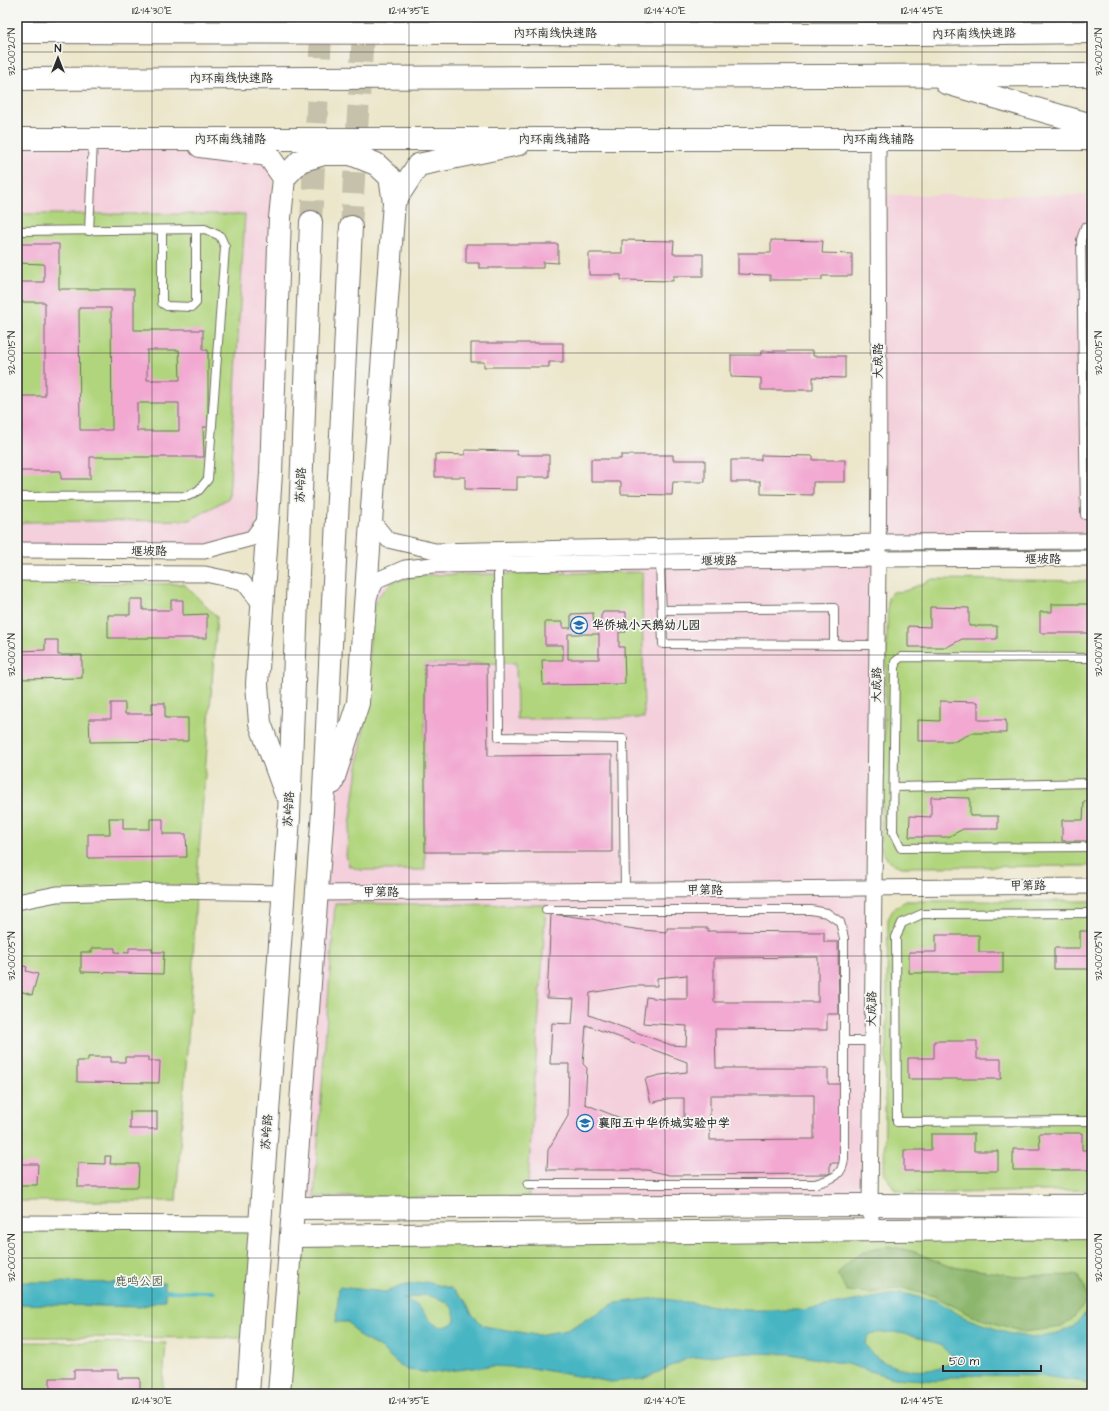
<svg xmlns="http://www.w3.org/2000/svg" width="1109" height="1411" font-family="'Architects Daughter','LXGW WenKai TC',sans-serif">
<style>
.built{fill:#f4cfdc}
.green{fill:#b1d57d;stroke:#6e8054}
.forest{fill:#8cb66c;stroke:#5c704c}
.water{fill:#47b5c2;stroke:#397076;fill-rule:evenodd}
.lines{fill:none;stroke-linecap:round;stroke-linejoin:round}
.stream{stroke:#47b5c2;stroke-width:4}
.building{fill:#f2a8d1;fill-rule:evenodd}
.secondary-tunnel{stroke:#c5c1ab;stroke-width:22;stroke-dasharray:22 11;stroke-linecap:butt}
.lane-casing{stroke:#6f6c63;stroke-width:10}
.street-casing{stroke:#6f6c63;stroke-width:17}
.secondary-casing{stroke:#6f6c63;stroke-width:24}
.primary-casing{stroke:#6f6c63;stroke-width:24}
.highway-casing{stroke:#6f6c63;stroke-width:24}
.lane{stroke:#fff;stroke-width:8}
.street{stroke:#fff;stroke-width:15}
.secondary{stroke:#fff;stroke-width:22}
.primary{stroke:#fff;stroke-width:22}
.highway{stroke:#fff;stroke-width:22}
.ticks{fill:none;stroke:#2b2b2b;stroke-width:1;stroke-opacity:0.45}
.labels{text-anchor:middle;dominant-baseline:central;stroke-width:3.5;stroke-linejoin:round;paint-order:stroke}
.street-label{font-size:12px;fill:#2b2b2b;stroke:#f6f6f2}
.poi-label{font-size:12px;font-weight:bold;fill:#2b2b2b;stroke:#f6f6f2;text-anchor:start}
.park-label{font-size:12px;fill:#4c5640;stroke:#f6f6f2}
.neatline{fill:none;stroke:#2b2b2b;stroke-width:1.5}
.ticks-label{font-size:10px;text-anchor:middle;fill:#2b2b2b}
</style>
<rect width="100%" height="100%" fill="#f6f6f2"/>
<filter id="ink" filterUnits="userSpaceOnUse"><feTurbulence type="fractalNoise" baseFrequency=".025" numOctaves="2"/><feDisplacementMap in="SourceGraphic" scale="8" xChannelSelector="R" yChannelSelector="G"/><feConvolveMatrix kernelMatrix="1 2 1 2 8 2 1 2 1" color-interpolation-filters="sRGB"/></filter>
<filter id="wash" filterUnits="userSpaceOnUse"><feTurbulence type="fractalNoise" baseFrequency=".012" numOctaves="4" result="noise"/><feDisplacementMap in="SourceGraphic" scale="16" xChannelSelector="R" yChannelSelector="G"/><feGaussianBlur stdDeviation="0.9" result="paint"/><feColorMatrix in="noise" values="0 0 0 0 0 0 0 0 0 0 0 0 0 0 0 0 0 1.4 0 .05"/><feComposite in="paint" operator="in"/></filter>
<g filter="url(#wash)">
<rect width="100%" height="100%" fill="#ece6cb"/>
<g class="built">
<polygon points="17,146 151,147 257,160 273,173 271,473 252,538 204,551 17,550"/>
<polygon points="878,195 1092,195 1092,541 878,542"/>
<polygon points="878,559 870,1205 293,1208 323,811 377,580 405,568"/>
</g>
<g class="green">
<polygon points="17,214 245,214 229,498 190,520 25,522 17,526"/>
<polygon points="643,572 642,585 644,718 517,719 516,663 425,664 425,870 361,870 349,866 346,855 363,731 372,615 376,599 392,582 421,575"/>
<polygon points="933,579 1092,581 1092,866 902,867 889,862 881,849 888,598 893,592 905,591"/>
<polygon points="17,582 184,584 217,617 196,891 192,984 176,1201 17,1201"/>
<polygon points="905,901 1092,901 1092,1190 911,1194 894,1189 884,1173 888,919 894,908"/>
<polygon points="335,903 546,905 528,1184 529,1197 314,1197"/>
<polygon points="17,1223 260,1224 252,1338 17,1337"/>
<polygon points="1092,1228 1092,1394 279,1394 291,1236"/>
<polygon points="17,1342 166,1343 162,1394 17,1394"/>
</g>
<path class="forest" d="M 889,1246 L 915,1252 L 946,1265 L 1017,1276 L 1077,1275 L 1085,1287 L 1088,1300 L 1073,1318 L 1062,1327 L 1023,1332 L 975,1317 L 934,1296 L 901,1288 L 869,1293 L 847,1291 L 837,1274 C 855,1255 863,1249 889,1246 Z"/>
<g class="water">
<polygon points="17,1282 165,1283 165,1300 140,1307 17,1304"/>
<path d="M 426,1282 L 451,1288 L 465,1300 L 472,1314 L 484,1326 L 537,1335 L 567,1330 L 615,1303 L 657,1298 L 744,1310 L 802,1310 L 901,1293 L 937,1301 L 963,1317 L 1007,1333 L 1033,1338 L 1052,1335 L 1073,1327 L 1092,1305 L 1092,1386 L 1085,1382 L 1043,1376 L 963,1375 L 938,1381 L 894,1378 L 846,1364 L 791,1354 L 738,1353 L 689,1358 L 643,1379 L 611,1382 L 532,1368 L 490,1366 L 432,1373 L 407,1370 L 396,1362 L 381,1348 L 360,1337 L 348,1322 L 336,1322 L 339,1287 L 386,1292 L 401,1286 ZM 424,1295 C 442,1299 455,1301 455,1322 C 433,1336 430,1315 415,1304 C 412,1302 407,1300 403,1299 ZM 893,1332 L 916,1336 L 941,1346 L 954,1357 L 951,1363 C 946,1365 939,1367 934,1369 C 910,1374 877,1366 865,1344 L 869,1336 L 876,1333 Z"/>
</g>
<g class="lines">
<polyline class="stream" points="160,1291 214,1292"/>
</g>
<g id="blocks">
<g class="building">
<polygon points="622,240 674,241 673,254 703,254 703,276 673,276 673,281 621,280 621,275 589,275 589,253 622,253"/>
<polygon points="771,240 823,241 822,253 852,254 852,276 822,276 822,280 770,280 770,275 738,274 738,253 771,253"/>
<path d="M 17,244 L 59,244 L 59,289 L 134,289 L 134,330 L 203,330 L 203,350 L 208,350 L 208,427 L 203,427 L 204,457 L 90,457 L 90,479 L 61,479 L 61,471 L 17,471 L 17,396 L 45,396 L 45,302 L 17,302 L 17,282 L 44,282 L 44,264 L 17,263 ZM 79,308 L 111,308 L 112,430 L 80,430 ZM 147,350 L 179,350 L 180,380 L 147,380 ZM 137,403 L 179,403 L 179,431 L 137,431 Z"/>
<polygon points="466,244 558,244 558,263 543,262 543,268 479,268 479,263 466,263"/>
<polygon points="471,343 563,343 563,362 549,362 549,367 484,367 484,362 471,362"/>
<polygon points="761,351 813,351 813,356 845,356 845,378 813,377 813,390 761,390 761,378 731,377 731,355 761,355"/>
<polygon points="465,450 517,451 517,455 549,455 549,477 517,477 517,490 465,489 465,477 435,477 435,454 465,455"/>
<polygon points="621,455 673,455 673,460 705,460 705,482 673,482 672,495 621,494 621,482 591,482 591,459 621,459"/>
<polygon points="761,455 813,456 813,460 845,460 845,482 813,482 813,495 761,494 761,482 731,482 731,460 761,460"/>
<polygon points="130,599 143,599 143,610 171,610 171,600 183,600 183,615 207,614 207,638 108,638 108,615 130,615"/>
<polygon points="1052,604 1092,604 1092,633 1040,633 1040,612 1052,612"/>
<polygon points="930,607 969,608 969,626 997,626 997,639 962,639 947,647 908,647 908,626 930,627"/>
<path d="M 603,612 L 626,612 L 626,632 L 619,632 L 619,647 L 624,647 L 625,684 L 543,685 L 542,660 L 563,660 L 563,645 L 545,645 L 545,622 L 563,622 L 563,628 L 571,628 L 571,614 L 593,613 L 594,628 L 601,628 L 601,616 ZM 568,634 L 599,634 L 599,659 L 568,659 Z"/>
<polygon points="45,640 58,640 58,655 82,655 82,678 17,679 17,651 45,650"/>
<polygon points="425,664 487,664 488,756 612,755 612,852 425,852"/>
<polygon points="940,701 978,702 978,720 1006,720 1006,733 972,733 956,741 918,741 918,720 940,721"/>
<polygon points="111,703 125,703 125,714 152,714 152,703 165,703 165,718 188,718 188,741 90,742 89,719 111,719"/>
<polygon points="931,797 970,798 970,816 998,816 998,829 963,829 948,837 909,837 910,816 931,817"/>
<polygon points="1084,801 1092,801 1092,841 1062,841 1062,820 1083,820"/>
<polygon points="109,818 123,818 123,829 150,829 150,819 163,819 163,834 186,834 187,857 88,858 88,834 110,834"/>
<path d="M 551,914 L 593,919 L 621,927 L 642,930 L 667,932 L 667,928 L 708,928 L 708,931 L 824,932 L 824,942 L 838,942 L 839,1014 L 827,1014 L 827,1030 L 715,1029 L 716,1068 L 828,1068 L 828,1084 L 840,1084 L 841,1163 L 830,1163 L 830,1174 L 670,1175 L 647,1170 L 547,1170 L 548,1150 L 568,1116 L 569,1064 L 550,1064 L 552,1023 L 572,1024 L 574,999 L 547,998 ZM 818,957 L 818,1002 L 714,1002 L 714,958 ZM 687,975 L 687,999 L 662,999 L 646,997 L 643,1023 L 687,1026 L 686,1046 L 671,1045 L 589,1015 L 590,993 L 632,986 L 657,986 L 657,978 ZM 586,1025 L 687,1062 L 687,1072 L 660,1075 L 645,1079 L 651,1103 L 671,1098 L 684,1098 L 684,1126 L 646,1124 L 625,1120 L 585,1104 L 587,1068 L 583,1064 ZM 710,1095 L 814,1095 L 814,1139 L 710,1140 Z"/>
<polygon points="1080,931 1092,931 1092,969 1054,969 1054,948 1080,948"/>
<polygon points="936,935 979,935 979,952 1003,952 1003,973 909,973 909,952 936,952"/>
<polygon points="92,948 115,948 115,952 129,953 129,948 152,948 152,952 164,952 163,974 81,972 81,952 92,952"/>
<polygon points="17,964 27,967 26,971 38,974 32,995 17,990"/>
<polygon points="934,1041 977,1041 977,1059 1001,1059 1001,1079 908,1079 908,1058 934,1058"/>
<polygon points="88,1057 111,1057 111,1062 125,1062 125,1057 148,1057 148,1061 160,1061 159,1083 77,1082 77,1061 88,1061"/>
<rect x="130" y="1112" width="27" height="17"/>
<polygon points="1039,1133 1082,1133 1082,1150 1092,1150 1092,1170 1013,1170 1013,1149 1040,1149"/>
<polygon points="931,1134 974,1134 974,1151 998,1151 998,1171 904,1171 904,1150 931,1150"/>
<polygon points="105,1156 111,1156 110,1164 139,1164 138,1187 78,1187 78,1163 105,1164"/>
<polygon points="17,1164 38,1164 37,1185 17,1185"/>
<polygon points="74,1370 118,1370 118,1378 140,1378 140,1394 50,1394 50,1378 74,1378"/>
</g>
</g>
</g>
<g filter="url(#ink)">
<use href="#blocks" fill-opacity="0" stroke="#6f6c63" stroke-width="1"/>
<g class="lines">
<g class="secondary-tunnel">
<polyline points="311,222 322,17"/>
<polyline points="351,227 364,17"/>
</g>
<g class="lane-casing">
<g id="lane">
<polyline points="162,230 162,303 167,306 192,307 196,303 196,230"/>
<polyline points="17,231 205,229 220,236 225,247 208,479 199,490 188,496 17,497"/>
<polyline points="89,231 93,140"/>
<polyline points="1085,515 1081,240 1085,227 1092,227"/>
<polyline points="660,562 663,644 877,645"/>
<polyline points="498,564 499,737 623,739 625,890"/>
<polyline points="662,610 834,608 834,645"/>
<polyline points="1092,658 901,657 895,662 893,832 901,848 1092,847"/>
<polyline points="894,787 1092,783"/>
<polyline points="1092,913 922,914 902,923 896,937 897,1122 1092,1121"/>
<polyline points="844,1041 871,1041"/>
<path d="M 528,1184 L 815,1184 C 830,1179 842,1178 844,1159 L 844,938 L 840,922 L 827,913 L 811,910 L 546,910"/>
</g>
</g>
<g class="street-casing">
<g id="street">
<polyline points="372,520 388,540 435,551 878,542 1092,541"/>
<polyline points="17,550 204,551 252,538 268,517"/>
<polyline points="17,573 205,574 243,582 262,606"/>
<polyline points="369,597 377,580 405,568 433,565 878,559 1092,558"/>
<polyline points="317,893 1092,886"/>
<polyline points="17,902 57,894 165,891 284,893"/>
<polyline points="17,1223 260,1224"/>
<path d="M 872,1230 L 870,1205 C 871,990 876,776 878,562 C 880,421 878,280 878,139"/>
</g>
</g>
<g class="secondary-casing">
<g id="secondary">
<polyline points="200,146 268,155 284,178 280,218 271,473 257,684 260,723 285,792"/>
<polyline points="284,178 300,161 324,154 351,154 376,164 390,177 394,202"/>
<polyline points="332,783 358,703 394,202 418,165 519,144"/>
<polyline points="293,1208 870,1205 1092,1206"/>
<polyline points="291,1236 1092,1228"/>
<polyline points="248,1394 289,817 311,222"/>
<polyline points="279,1394 323,811 351,227"/>
</g>
</g>
<g class="primary-casing">
<polyline id="primary" points="17,139 1092,139"/>
</g>
<g class="highway-casing">
<g id="highway">
<polyline points="17,32 919,34 1092,32"/>
<polyline points="17,79 1092,75"/>
<polyline points="946,83 1092,125"/>
</g>
</g>
<use href="#lane" class="lane"/>
<use href="#street" class="street"/>
<use href="#secondary" class="secondary"/>
<use href="#primary" class="primary"/>
<use href="#highway" class="highway"/>
</g>
</g>
<path class="ticks" d="M 152,17 L 152,1394M 409,17 L 409,1394M 665,17 L 665,1394M 922,17 L 922,1394M 17,52 L 1092,52M 17,353 L 1092,353M 17,655 L 1092,655M 17,956 L 1092,956M 17,1258 L 1092,1258"/>
<defs>
<g id="school-ring" transform="scale(0.9)"><circle r="9.5" fill="#f6f6f2" stroke="#1f6fb2" stroke-width="1.5"/><path d="M0-5L7-2L0 1L-7-2ZM-4 1L0 2.5L4 1V4Q0 6-4 4Z" fill="#1f6fb2"/></g>
</defs>
<g fill-rule="evenodd">
<use href="#school-ring" x="579" y="625"/>
<use href="#school-ring" x="585" y="1123"/>
</g>
<g class="labels">
<g class="street-label">
<text x="555" y="33">内环南线快速路</text>
<text transform="translate(974 34) rotate(-1)">内环南线快速路</text>
<text x="231" y="78">内环南线快速路</text>
<text x="230" y="139">内环南线辅路</text>
<text x="554" y="139">内环南线辅路</text>
<text x="878" y="139">内环南线辅路</text>
<text transform="translate(878 361) rotate(-90)">大成路</text>
<text transform="translate(301 485) rotate(-88)">苏岭路</text>
<text x="149" y="551">堰坡路</text>
<text x="1043" y="559">堰坡路</text>
<text transform="translate(719 561) rotate(-1)">堰坡路</text>
<text transform="translate(877 685) rotate(-89)">大成路</text>
<text transform="translate(289 809) rotate(-87)">苏岭路</text>
<text transform="translate(1028 886) rotate(-1)">甲第路</text>
<text x="705" y="890">甲第路</text>
<text x="381" y="892">甲第路</text>
<text transform="translate(872 1009) rotate(-89)">大成路</text>
<text transform="translate(267 1132) rotate(-86)">苏岭路</text>
</g>
<g class="poi-label">
<text x="592" y="625">华侨城小天鹅幼儿园</text>
<text x="598" y="1123">襄阳五中华侨城实验中学</text>
</g>
<g class="park-label">
<text x="139" y="1281">鹿鸣公园</text>
</g>
</g>
<rect width="1109" height="1411" fill="none" stroke="#f6f6f2" stroke-width="44"/>
<g transform="translate(58 58)" stroke="#f6f6f2" stroke-width="3" paint-order="stroke">
<path d="M0-3L7 15L0 10L-7 15Z" fill="#2b2b2b"/>
<text y="-6" font-size="11" font-weight="bold" text-anchor="middle" fill="#2b2b2b">N</text>
</g>
<path d="M943 1365v6h98v-6" fill="none" stroke="#2b2b2b" stroke-width="2"/>
<text x="949" y="1365" font-size="12" fill="#2b2b2b" stroke="#f6f6f2" stroke-width="3" paint-order="stroke">50 m</text>
<rect x="22" y="22" width="1065" height="1367" class="neatline"/>
<g class="ticks-label">
<text x="152" y="14">112°14'30"E</text>
<text x="409" y="14">112°14'35"E</text>
<text x="665" y="14">112°14'40"E</text>
<text x="922" y="14">112°14'45"E</text>
<text transform="translate(11 52) rotate(-90)" y="4">32°00'20"N</text>
<text transform="translate(1098 52) rotate(-90)" y="4">32°00'20"N</text>
<text transform="translate(11 353) rotate(-90)" y="4">32°00'15"N</text>
<text transform="translate(1098 353) rotate(-90)" y="4">32°00'15"N</text>
<text transform="translate(11 655) rotate(-90)" y="4">32°00'10"N</text>
<text transform="translate(1098 655) rotate(-90)" y="4">32°00'10"N</text>
<text transform="translate(11 956) rotate(-90)" y="4">32°00'05"N</text>
<text transform="translate(1098 956) rotate(-90)" y="4">32°00'05"N</text>
<text transform="translate(11 1258) rotate(-90)" y="4">32°00'00"N</text>
<text transform="translate(1098 1258) rotate(-90)" y="4">32°00'00"N</text>
<text x="152" y="1404">112°14'30"E</text>
<text x="409" y="1404">112°14'35"E</text>
<text x="665" y="1404">112°14'40"E</text>
<text x="922" y="1404">112°14'45"E</text>
</g>
</svg>
